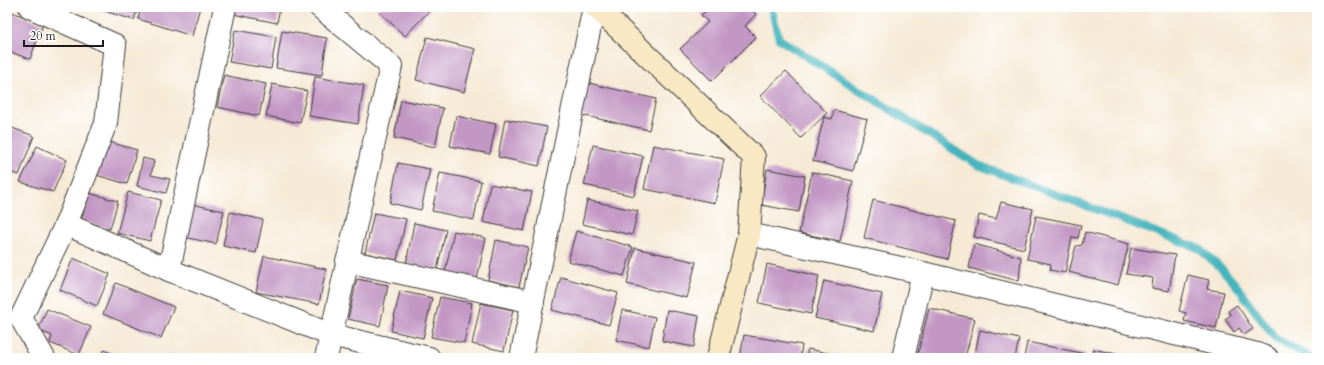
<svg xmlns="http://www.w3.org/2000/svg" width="1324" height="365" font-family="Cardo,serif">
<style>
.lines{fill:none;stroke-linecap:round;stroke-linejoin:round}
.stream{stroke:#44b4bd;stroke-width:8}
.building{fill:#c297c4}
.street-casing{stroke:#3d3b38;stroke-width:24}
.secondary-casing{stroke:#3d3b38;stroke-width:24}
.street{stroke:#fff;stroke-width:22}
.secondary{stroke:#f8e8c3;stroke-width:22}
</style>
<rect width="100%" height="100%" fill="#fff"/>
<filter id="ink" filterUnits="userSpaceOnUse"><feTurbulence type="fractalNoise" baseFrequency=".025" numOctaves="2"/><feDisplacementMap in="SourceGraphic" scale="8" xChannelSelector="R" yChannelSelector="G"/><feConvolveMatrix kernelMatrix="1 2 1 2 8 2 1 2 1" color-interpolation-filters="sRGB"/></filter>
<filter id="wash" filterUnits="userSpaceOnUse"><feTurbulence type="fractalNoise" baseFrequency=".012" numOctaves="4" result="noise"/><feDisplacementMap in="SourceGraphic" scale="16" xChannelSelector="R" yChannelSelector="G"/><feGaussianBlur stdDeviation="0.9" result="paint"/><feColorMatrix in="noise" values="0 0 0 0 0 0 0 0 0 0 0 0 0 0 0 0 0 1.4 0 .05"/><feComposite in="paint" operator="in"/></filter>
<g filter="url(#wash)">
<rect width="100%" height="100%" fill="#f6ead6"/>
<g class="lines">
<polyline class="stream" points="771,7 779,39 978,165 1198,248 1221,268 1236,285 1275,338 1311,358"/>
</g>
<g id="blocks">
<g class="building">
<polygon points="91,7 138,7 134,20"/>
<polygon points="141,7 200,7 192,36 138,19"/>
<polygon points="234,7 280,7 277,23 233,14"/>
<polygon points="380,7 427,7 430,10 405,36 377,10"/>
<polygon points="710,7 748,7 756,14 745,26 756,37 712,81 680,49 708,22 701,15"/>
<polygon points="7,10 43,24 30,59 7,51"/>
<polygon points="235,30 276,37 271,69 229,62"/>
<polygon points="282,31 327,38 322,75 276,68"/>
<polygon points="427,37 475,49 464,92 416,80"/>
<polygon points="786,71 827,113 801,138 760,96"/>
<polygon points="224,75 266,84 259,116 217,107"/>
<polygon points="315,77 364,85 358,124 309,116"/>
<polygon points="589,83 656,99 649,130 581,115"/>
<polygon points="272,84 307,91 300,123 266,116"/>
<polygon points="401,100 443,108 435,147 394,138"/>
<polygon points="834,110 867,119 853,171 813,161 824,117 832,119"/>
<polygon points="456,116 496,124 490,154 450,146"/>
<polygon points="505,119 547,127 539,166 498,157"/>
<polygon points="7,126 34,136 19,175 7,171"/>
<polygon points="106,141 137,150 127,184 96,175"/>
<polygon points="593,145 643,156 634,196 584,185"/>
<polygon points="653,145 724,159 715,203 644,189"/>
<polygon points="37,146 67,160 53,192 20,182"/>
<polygon points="143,158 154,161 151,175 170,179 166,193 137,186"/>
<polygon points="398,163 430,169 421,210 390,203"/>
<polygon points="767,169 805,176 799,212 761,205"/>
<polygon points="812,172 853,181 840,241 799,233"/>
<polygon points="440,173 481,181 474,220 432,211"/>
<polygon points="490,184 532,192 524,231 483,222"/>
<polygon points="128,192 161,200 150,241 117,233"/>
<polygon points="89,193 118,201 110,229 81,221"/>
<polygon points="587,200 638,211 632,235 582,224"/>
<polygon points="873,200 956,221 947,259 864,238"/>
<polygon points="1001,202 1033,209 1024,249 974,237 979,215 996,219"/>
<polygon points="191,204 224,211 216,244 184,237"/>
<polygon points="230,212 263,220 256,253 223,246"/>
<polygon points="374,213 406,219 397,260 365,253"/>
<polygon points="1036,216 1081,225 1078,238 1072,237 1065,273 1050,270 1051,264 1027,259"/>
<polygon points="414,223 446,230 437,270 406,264"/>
<polygon points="454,231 486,238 477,279 445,272"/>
<polygon points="576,231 633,247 624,276 568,261"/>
<polygon points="1085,232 1129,244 1118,285 1069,272 1076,246 1082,245"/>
<polygon points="496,240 528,247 519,287 488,280"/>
<polygon points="974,244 1021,257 1019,281 969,268"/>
<polygon points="635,248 696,262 687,298 627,284"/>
<polygon points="1131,248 1175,255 1169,291 1152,288 1153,278 1126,274"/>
<polygon points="264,256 326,269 319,304 256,292"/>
<polygon points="73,258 110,274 97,306 60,290"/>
<polygon points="767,264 819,276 811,314 759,303"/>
<polygon points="1188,275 1209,280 1207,289 1224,292 1216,328 1184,321 1186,313 1179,311"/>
<polygon points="561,277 618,293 609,325 552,310"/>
<polygon points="357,279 388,285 380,326 348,319"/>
<polygon points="824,281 882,294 874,331 815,318"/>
<polygon points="116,283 174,307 161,338 103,314"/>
<polygon points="400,291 432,298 423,338 391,331"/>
<polygon points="440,297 472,303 464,343 431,337"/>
<polygon points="481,303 513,310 504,351 472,344"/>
<polygon points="1237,305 1253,329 1244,335 1239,328 1234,332 1225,319 1231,315 1228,311"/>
<polygon points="929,308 975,319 965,358 917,357"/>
<polygon points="47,309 91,327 79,355 50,343 52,336 38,330"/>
<polygon points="622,310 655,317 649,347 616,340"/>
<polygon points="667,310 699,316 694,347 662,341"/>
<polygon points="980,330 1019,339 1015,358 974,358"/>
<polygon points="744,335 802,345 800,358 740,358"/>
<polygon points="1027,342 1086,354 1086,358 1024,358"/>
<polygon points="808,349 847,357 847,358 806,358"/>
<polygon points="1093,349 1130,357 1130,358 1091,358"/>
<polygon points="104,350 122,358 101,358"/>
<polygon points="172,354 182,358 170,358"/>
</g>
</g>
</g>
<g filter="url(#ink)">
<use href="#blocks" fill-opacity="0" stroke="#3d3b38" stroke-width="1"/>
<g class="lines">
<g class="street-casing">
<g id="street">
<polyline points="30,7 115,45 106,123 66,224 21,318 44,358"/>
<polyline points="320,7 391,66 326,358"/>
<polyline points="66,224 169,270 331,335 429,358"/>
<polyline points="749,234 923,273 1257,354 1267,358"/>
<polyline points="347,261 533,302"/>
<polyline points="169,270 225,7"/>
<polyline points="521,358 594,7"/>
<polyline points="903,358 923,273"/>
</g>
</g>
<g class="secondary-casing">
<polyline id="secondary" points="596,7 754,157 749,234 718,358"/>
</g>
<use href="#street" class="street"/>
<use href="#secondary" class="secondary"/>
</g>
</g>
<rect width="1324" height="365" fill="none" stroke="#fff" stroke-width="24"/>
<path d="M24 40v6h79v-6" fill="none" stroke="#1c1c1c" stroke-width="2"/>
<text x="30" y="40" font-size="12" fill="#1c1c1c" stroke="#ffffff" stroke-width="3" paint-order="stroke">20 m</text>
</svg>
